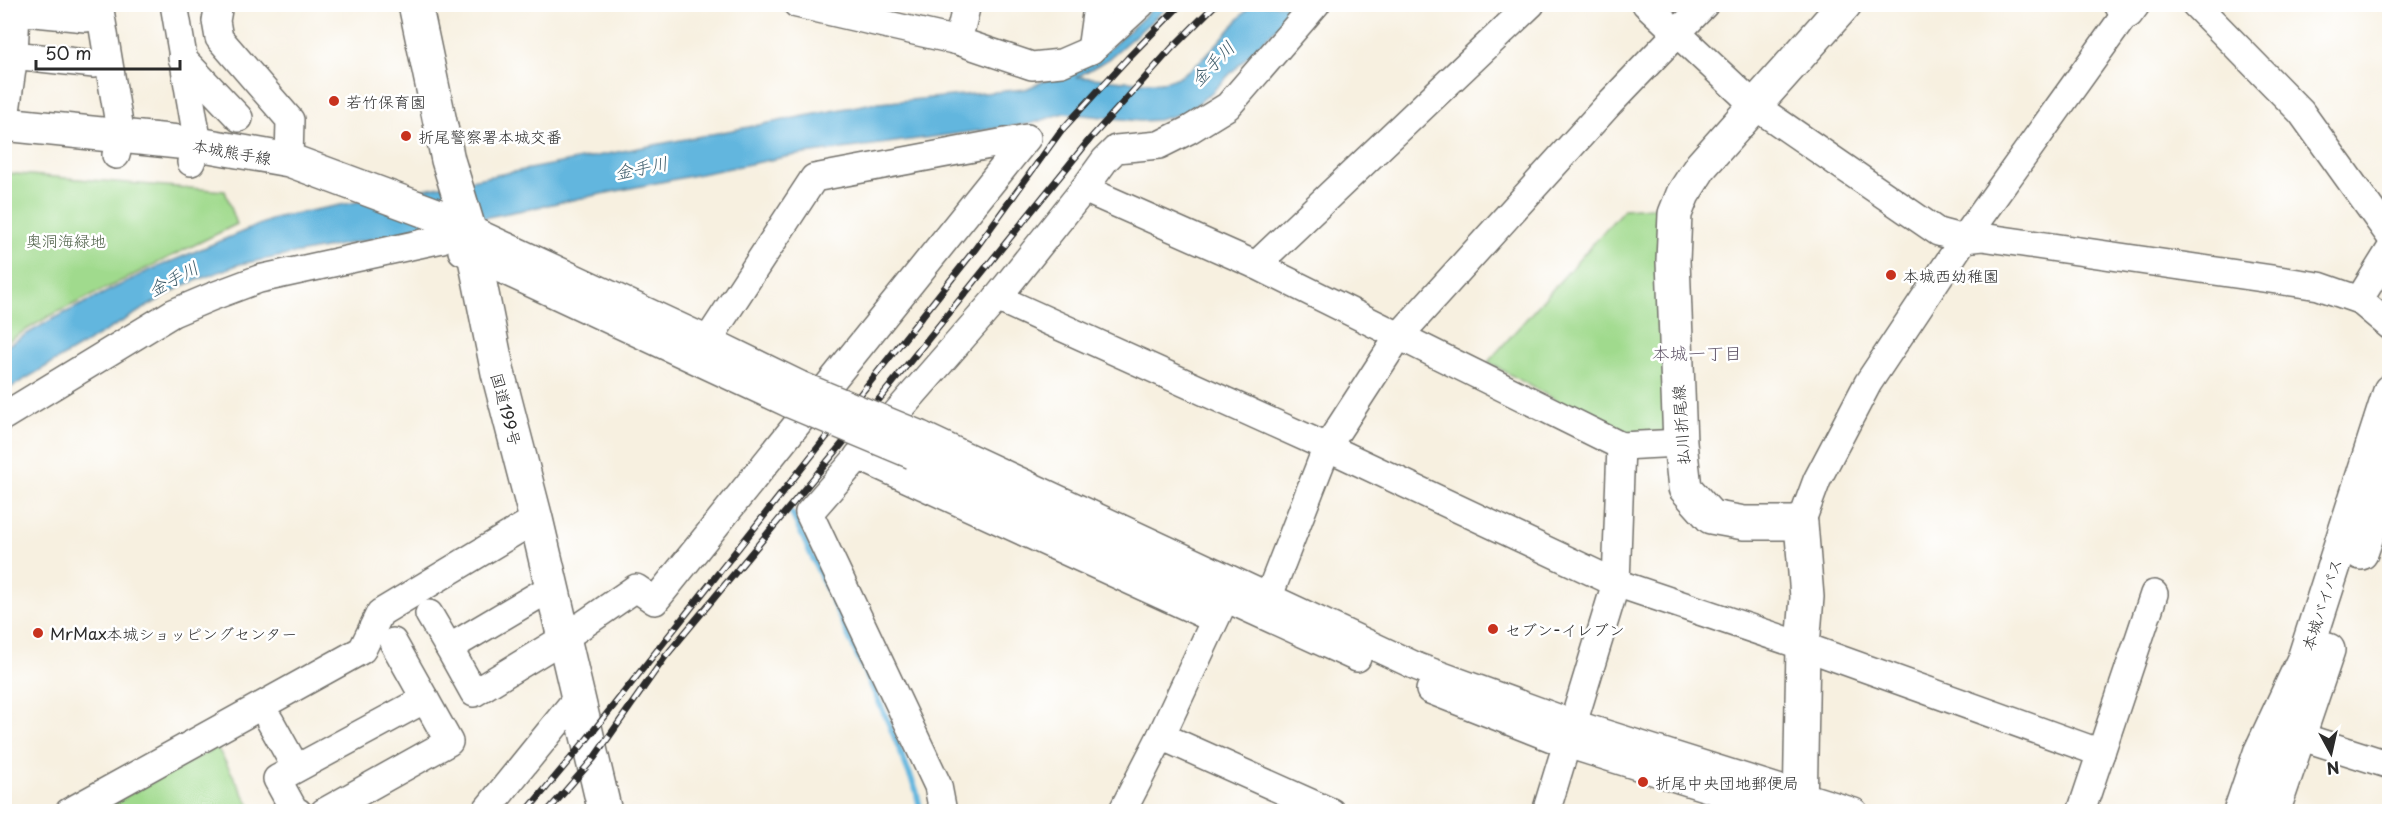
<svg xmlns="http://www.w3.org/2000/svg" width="2394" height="816" font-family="'Playpen Sans','Klee One',sans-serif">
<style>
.green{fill:#a0da8d;stroke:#66825c;stroke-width:1.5}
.water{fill:#62b6de;stroke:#467084;stroke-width:1.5}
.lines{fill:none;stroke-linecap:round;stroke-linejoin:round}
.stream{stroke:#62b6de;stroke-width:6}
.minor-casing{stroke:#72706a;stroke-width:30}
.major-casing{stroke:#72706a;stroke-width:36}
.highway-casing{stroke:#72706a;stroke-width:36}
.minor{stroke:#fff;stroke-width:27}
.major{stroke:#fff;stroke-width:33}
.highway{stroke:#fff;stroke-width:33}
.rail-casing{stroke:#2b2b2b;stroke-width:7}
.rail{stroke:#fff;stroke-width:4.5;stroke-dasharray:14;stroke-linecap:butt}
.minor-bridge-casing{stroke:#72706a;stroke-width:30;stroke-linecap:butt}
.minor-bridge{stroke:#fff;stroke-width:27}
.poi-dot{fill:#c8321e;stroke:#fff;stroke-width:2}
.labels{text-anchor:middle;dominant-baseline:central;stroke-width:5;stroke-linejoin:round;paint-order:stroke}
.poi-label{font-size:16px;fill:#2b2b2b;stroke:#fff;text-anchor:start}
.street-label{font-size:16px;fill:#2b2b2b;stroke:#fff}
.park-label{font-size:16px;fill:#4e6048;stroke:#fff}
.water-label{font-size:18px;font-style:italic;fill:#3e5c6a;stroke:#fff}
.neighbourhood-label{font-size:18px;fill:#605568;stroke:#fff}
</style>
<rect width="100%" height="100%" fill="#fff"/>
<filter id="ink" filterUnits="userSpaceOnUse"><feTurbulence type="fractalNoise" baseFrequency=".0167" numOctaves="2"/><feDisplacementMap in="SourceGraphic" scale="12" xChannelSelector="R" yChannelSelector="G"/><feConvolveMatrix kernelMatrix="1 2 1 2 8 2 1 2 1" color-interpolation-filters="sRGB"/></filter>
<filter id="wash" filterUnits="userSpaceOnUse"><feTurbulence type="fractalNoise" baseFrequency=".008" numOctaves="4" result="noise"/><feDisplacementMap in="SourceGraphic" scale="24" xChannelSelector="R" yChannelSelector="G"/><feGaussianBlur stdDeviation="1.35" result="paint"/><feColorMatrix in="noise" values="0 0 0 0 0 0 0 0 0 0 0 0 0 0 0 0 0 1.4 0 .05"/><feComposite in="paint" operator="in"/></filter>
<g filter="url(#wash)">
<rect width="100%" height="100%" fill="#f7f0e0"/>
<g class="green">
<polygon points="5,173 225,191 237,224 48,317 5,343"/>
<polygon points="1665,206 1671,430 1621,437 1488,362 1624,209"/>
<polygon points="217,747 253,811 96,812"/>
</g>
<path class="water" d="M 1157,5 L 1170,5 L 1107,60 L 1077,77 C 1103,78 1135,84 1161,82 C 1193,80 1230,27 1251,5 L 1299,5 L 1212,92 L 1187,112 L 1158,120 L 1140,121 L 1064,113 L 1030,124 L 790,156 L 483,218 L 240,264 L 182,286 L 5,391 L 5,347 L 49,321 L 148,271 L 278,217 L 868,104 L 1026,89 L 1102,55 Z"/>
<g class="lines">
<polyline class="stream" points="792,513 890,726 916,790 921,812"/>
</g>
</g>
<g filter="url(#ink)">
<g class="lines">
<g class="minor-casing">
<g id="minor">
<polyline points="99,4 121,136 116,155"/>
<polyline points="174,4 198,144 191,162"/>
<polyline points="219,4 216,21 219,38 290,120 289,160"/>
<polyline points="797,4 958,41 1032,66 1061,63 1091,50 1141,4"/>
<polyline points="1646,4 1755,106 1938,232 1964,239 1982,237 2319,286 2359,300 2390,326"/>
<polyline points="2195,4 2301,112 2390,236"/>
<polyline points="4,10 86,18"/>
<polyline points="958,41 967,4"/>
<polyline points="1091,50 1096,14 1101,4"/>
<polyline points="4,54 94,64"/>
<polyline points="182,58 239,118"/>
<polyline points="4,125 14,55 16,11"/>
<polyline points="1084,189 1256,265 1621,446 1616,583 1546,812"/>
<polyline points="454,222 708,340 800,385"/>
<polyline points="462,251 790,404"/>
<polyline points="1256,265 1531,4"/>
<polyline points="997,298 1327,447 1616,583 1803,646 2101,753"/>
<polyline points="2359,300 2390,250"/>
<polyline points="4,416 173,313 211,297 259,279 442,239"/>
<polyline points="921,435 1418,667 1574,724 1854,812"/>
<polyline points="1621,446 1680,443"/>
<polyline points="912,455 1357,658"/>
<polyline points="858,456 1214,619"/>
<polyline points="1801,523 1817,480 1868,383 1964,239 2127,12"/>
<polyline points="1263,611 1327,447 1399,336 1610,103 1705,4"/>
<polyline points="429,614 449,648 552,587"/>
<polyline points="393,642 425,699"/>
<polyline points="449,648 474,693 564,638 636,588 655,601 1027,138 814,178 708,340"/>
<polyline points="1430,690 1567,744 1784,812"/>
<polyline points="270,721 296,768"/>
<polyline points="1161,736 1331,812"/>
<polyline points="2299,736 2390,765"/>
<polyline points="69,812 362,650 380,613 536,519"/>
<polyline points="298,812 294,810 277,779 425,699 449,742 324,812"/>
<polyline points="485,812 578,697"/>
<polyline points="943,812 938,786 809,513 997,298 1084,189 1105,160 1116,149 1159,145 1189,130 1228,106 1316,4"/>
<polyline points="1122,812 1161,736 1222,605"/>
<polyline points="2081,812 2154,594"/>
</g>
</g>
<g class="major-casing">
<g id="major">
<polyline points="2121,4 2127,12 2133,4"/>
<polyline points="4,124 198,144 289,160 450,220"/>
<polyline points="1800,812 1803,646 1807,597 1801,523 1744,523 1711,517 1685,488 1680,443 1673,261 1675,214 1683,194 1701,166 1845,4"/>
</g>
</g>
<g class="highway-casing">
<g id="highway">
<polyline points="415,4 448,160 469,229 498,373 536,519 605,812"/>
<polyline points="2361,553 2390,470"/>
<polyline points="2240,812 2260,753 2304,659 2390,391"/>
<polyline points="2273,812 2328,650"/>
</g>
</g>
<use href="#minor" class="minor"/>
<use href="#major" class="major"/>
<use href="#highway" class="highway"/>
<g class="rail-casing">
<g id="rail">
<polyline points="526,812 587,739 973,252 1060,132 1128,58 1181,4"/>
<polyline points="547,812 594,758 665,657 886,391 1090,139 1172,48 1216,4"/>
</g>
</g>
<use href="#rail" class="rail"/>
<g class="minor-bridge-casing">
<g id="minor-bridge">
<polyline points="800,385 921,435"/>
<polyline points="790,404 912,455"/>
</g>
</g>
<use href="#minor-bridge" class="minor-bridge"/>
</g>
</g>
<g class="poi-dot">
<circle cx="334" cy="101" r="6"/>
<circle cx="406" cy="136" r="6"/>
<circle cx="1891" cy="275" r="6"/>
<circle cx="1493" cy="629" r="6"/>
<circle cx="38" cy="633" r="6"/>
<circle cx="1643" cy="782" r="6"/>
</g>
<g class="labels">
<g class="poi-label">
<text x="346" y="101">若竹保育園</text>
<text x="418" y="136">折尾警察署本城交番</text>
<text x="1903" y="275">本城西幼稚園</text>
<text x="1505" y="629">セブン-イレブン</text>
<text x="50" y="633">MrMax本城ショッピングセンター</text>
<text x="1655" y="782">折尾中央団地郵便局</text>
</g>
<g class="street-label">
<text transform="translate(232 151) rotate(10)">本城熊手線</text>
<text transform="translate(507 409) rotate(75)">国道199号</text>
<text transform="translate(1680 425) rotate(-94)">払川折尾線</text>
<text transform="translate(2321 604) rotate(-72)">本城バイパス</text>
</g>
<g class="park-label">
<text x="66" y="240">奥洞海緑地</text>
</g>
<g class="water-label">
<text transform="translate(1212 63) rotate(-46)">金手川</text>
<text transform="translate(641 167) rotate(-11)">金手川</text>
<text transform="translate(173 278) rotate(-28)">金手川</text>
</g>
<g class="neighbourhood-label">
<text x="1697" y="352">本城一丁目</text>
</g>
</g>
<rect width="2394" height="816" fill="none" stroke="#fff" stroke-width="24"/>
<g transform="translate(2331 753) rotate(172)" stroke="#ffffff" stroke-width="4.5" paint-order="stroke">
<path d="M0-4.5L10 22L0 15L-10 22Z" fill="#2b2b2b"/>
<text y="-9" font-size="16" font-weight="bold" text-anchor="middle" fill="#2b2b2b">N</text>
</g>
<path d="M36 60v9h144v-9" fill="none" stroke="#2b2b2b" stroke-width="3"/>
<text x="45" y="60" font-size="18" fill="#2b2b2b" stroke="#ffffff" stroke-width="4.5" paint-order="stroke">50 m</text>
</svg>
